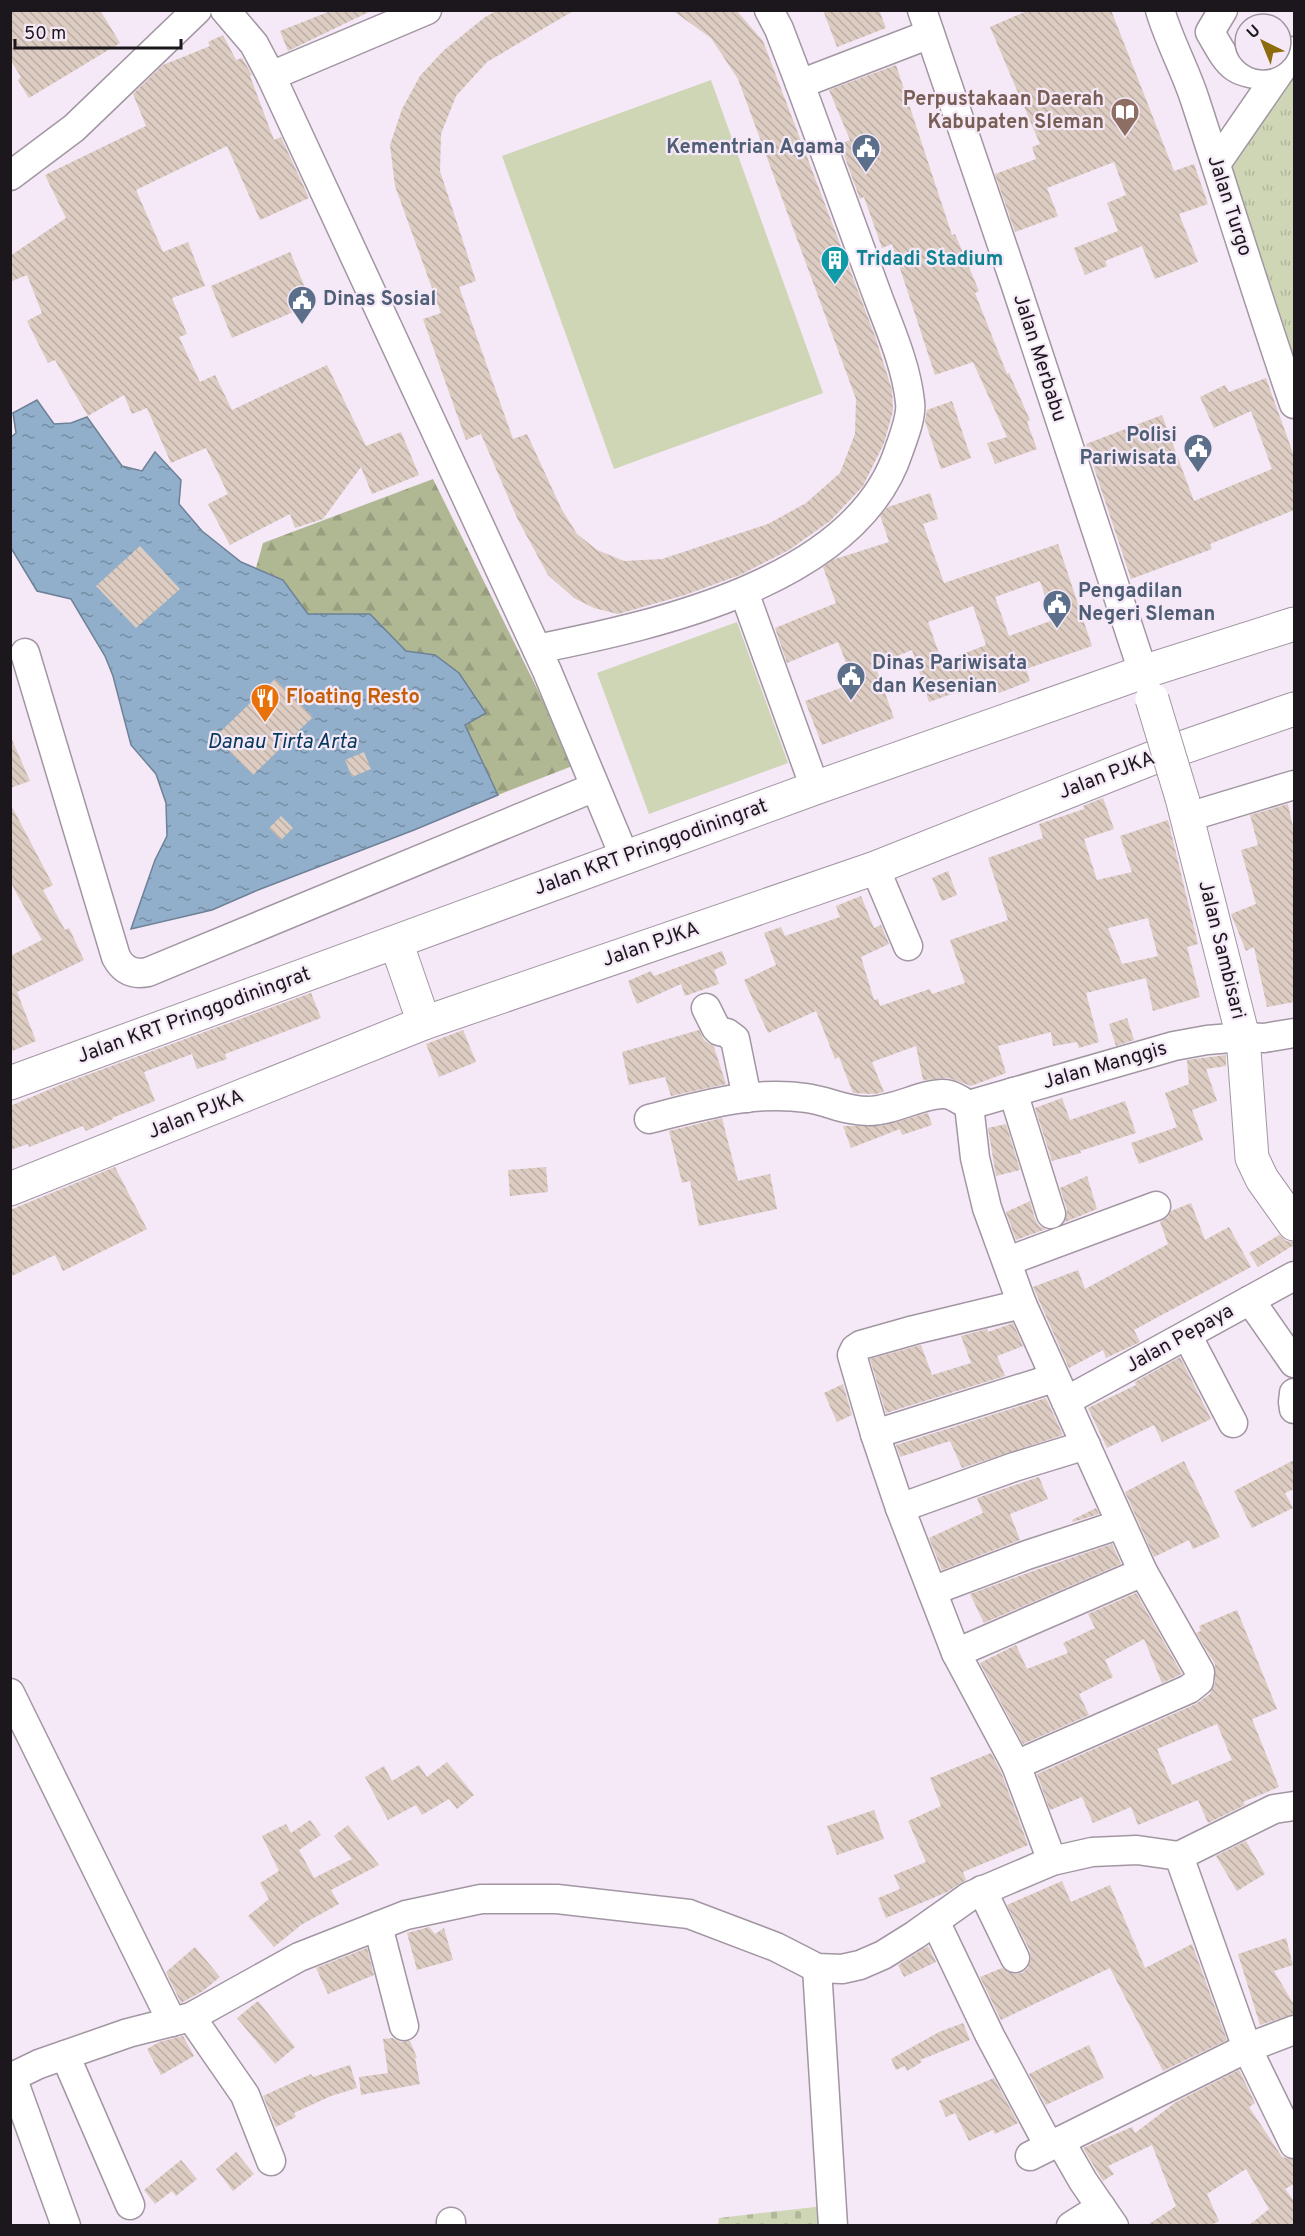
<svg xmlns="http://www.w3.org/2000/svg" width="1305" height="2236" font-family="Overpass,sans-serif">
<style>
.forest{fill:url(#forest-firs)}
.cemetery{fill:url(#cemetery-stones)}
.park{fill:url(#park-tufts)}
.pitch{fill:#cfd6b6}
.water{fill:url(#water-ripples);stroke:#6e8196;stroke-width:1.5}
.building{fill:url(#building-back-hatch);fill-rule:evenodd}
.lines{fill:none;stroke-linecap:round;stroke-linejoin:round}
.minor-casing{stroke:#a296a3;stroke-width:31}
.major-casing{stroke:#a296a3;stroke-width:35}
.minor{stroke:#fff;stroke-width:28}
.major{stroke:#fff;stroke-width:33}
.major-bridge-casing{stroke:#a296a3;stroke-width:35;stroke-linecap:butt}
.major-bridge{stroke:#fff;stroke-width:33}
.labels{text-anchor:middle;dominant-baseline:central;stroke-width:4.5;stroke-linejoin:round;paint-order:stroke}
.education-label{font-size:20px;font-weight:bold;fill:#785e54;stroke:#f5e8f7;text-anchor:end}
.service-label{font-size:20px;font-weight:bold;fill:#4e5e75;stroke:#f5e8f7;text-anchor:start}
.street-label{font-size:20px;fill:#1b171c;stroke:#f5e8f7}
.culture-label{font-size:20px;font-weight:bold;fill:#0d838f;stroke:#f5e8f7;text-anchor:start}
.food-label{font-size:20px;font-weight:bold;fill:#c56008;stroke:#f5e8f7;text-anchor:start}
.water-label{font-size:21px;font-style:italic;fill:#04385c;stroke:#f5e8f7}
</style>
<defs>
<pattern id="forest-firs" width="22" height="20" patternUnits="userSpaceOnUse" patternTransform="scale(1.5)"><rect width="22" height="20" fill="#b0b893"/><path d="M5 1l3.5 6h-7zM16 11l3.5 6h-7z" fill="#979d7e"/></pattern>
<pattern id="cemetery-stones" width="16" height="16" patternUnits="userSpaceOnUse" patternTransform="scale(1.5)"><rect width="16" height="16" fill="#cfd6b6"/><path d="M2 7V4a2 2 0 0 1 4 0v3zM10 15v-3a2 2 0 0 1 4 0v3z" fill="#b1b79c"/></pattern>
<pattern id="park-tufts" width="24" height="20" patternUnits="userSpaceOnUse" patternTransform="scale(1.5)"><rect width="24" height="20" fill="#cfd6b6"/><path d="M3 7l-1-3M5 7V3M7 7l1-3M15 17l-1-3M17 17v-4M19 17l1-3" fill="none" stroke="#b1b79c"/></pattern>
<pattern id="water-ripples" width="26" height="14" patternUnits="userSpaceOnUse" patternTransform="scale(1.5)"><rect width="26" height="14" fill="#91afca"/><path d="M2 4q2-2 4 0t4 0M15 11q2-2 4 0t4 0" fill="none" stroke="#768da3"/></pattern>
<pattern id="building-back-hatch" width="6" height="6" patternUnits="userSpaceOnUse" patternTransform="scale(1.5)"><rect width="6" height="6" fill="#dcccc2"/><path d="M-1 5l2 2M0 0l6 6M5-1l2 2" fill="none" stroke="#bcaea6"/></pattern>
</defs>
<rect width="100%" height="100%" fill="#f5e8f7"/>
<polygon class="forest" points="433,479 575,765 498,795 465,725 486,712 435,655 406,652 370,614 308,614 283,580 256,568 263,543"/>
<polygon class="cemetery" points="824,2206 826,2226 718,2226 719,2218"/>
<polygon class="park" points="1294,54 1294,404 1216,164"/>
<g class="pitch">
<polygon points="711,80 823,393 614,469 502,156"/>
<polygon points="737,622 788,763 649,814 597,673"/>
</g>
<polygon class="water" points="37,400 54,424 71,423 87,417 122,466 142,471 155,452 181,480 179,504 202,531 241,562 283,580 308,614 370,614 406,651 435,655 459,673 486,713 465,725 498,795 414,830 258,890 212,910 131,929 155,860 167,836 166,803 156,774 131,745 113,676 105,656 71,599 37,591 11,548 10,438 16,433 13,413"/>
<g class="building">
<polygon points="10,10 100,10 120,43 29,98 18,80 21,77 10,59"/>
<polygon points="333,10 373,10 288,51 280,31"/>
<polygon points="498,10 575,10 487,62 456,96 441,134 440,171 476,281 459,287 513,439 527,434 561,508 577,534 597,550 624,561 662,559 768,524 806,503 840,473 855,434 856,399 738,79 711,38 672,10 736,10 763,41 875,336 892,390 893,411 884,443 863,486 830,521 789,550 740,575 685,595 618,614 594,608 574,598 548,575 518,520 481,434 466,440 423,319 441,313 395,186 390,145 402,109 420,76 443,51 485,17"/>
<polygon points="823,10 879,10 886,28 837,47"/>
<polygon points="1029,10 1111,10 1174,171 1194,164 1208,204 1179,214 1198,262 1155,279 1142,246 1105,261 1107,266 1085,275 1074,248 1118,231 1107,203 1126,195 1114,162 1047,188 1058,216 1015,232 995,174 1036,159 1032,147 1040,144 990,27"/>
<polygon points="223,35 236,60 242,58 252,75 250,76 274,140 281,137 309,198 260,220 227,146 136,190 163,252 188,242 205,286 172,298 187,334 179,337 200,382 215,375 232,410 327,365 366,446 401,432 419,475 372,494 361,467 323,519 295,528 290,514 230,545 208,504 228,494 206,448 171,463 147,408 132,414 124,395 88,416 55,360 48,363 27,321 42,313 27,275 10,282 10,256 66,218 45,175 146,126 133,94 163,65 210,46 208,42"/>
<polygon points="896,65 952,235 955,234 979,291 975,293 1007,374 1009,373 1030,420 1027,422 1037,449 995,464 987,443 1007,437 973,362 935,375 892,244 882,248 864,197 860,199 840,144 850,140 829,90"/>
<polygon points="290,252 312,304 232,338 211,286"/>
<polygon points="1266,378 1294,456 1294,510 1210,544 1212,549 1131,579 1086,444 1162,415 1194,501 1272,469 1251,411 1214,428 1200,397 1225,385 1229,392"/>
<polygon points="952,401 971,458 941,469 925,421 927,410"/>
<path d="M 930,493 L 938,519 L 923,524 L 944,583 L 1058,544 L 1092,646 L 1026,669 L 1030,681 L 999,693 L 994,679 L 929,702 L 912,650 L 875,665 L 894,718 L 822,745 L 805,701 L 854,683 L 838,642 L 787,663 L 775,628 L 836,603 L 823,567 L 832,560 L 889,542 L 880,515 L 888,507 ZM 1040,581 L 1053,620 L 1009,636 L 995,597 ZM 973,606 L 986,645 L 942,662 L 928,622 Z"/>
<polygon points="140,546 180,589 136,628 96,586"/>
<polygon points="275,679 313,717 253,775 215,737"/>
<polygon points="10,735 30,781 10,788"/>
<polygon points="364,752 371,769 352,777 345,760"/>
<path d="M 1103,798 L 1114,829 L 1084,839 L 1097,880 L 1132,872 L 1120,836 L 1168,820 L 1198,944 L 1187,947 L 1200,997 L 1153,1011 L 1146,978 L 1086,993 L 1099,1042 L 1079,1048 L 1077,1042 L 1053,1046 L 1051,1032 L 998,1046 L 1006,1073 L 971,1086 L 949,1078 L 923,1080 L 916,1046 L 872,1062 L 884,1092 L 875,1094 L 853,1093 L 839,1057 L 835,1059 L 816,1011 L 768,1033 L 744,980 L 776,965 L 764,933 L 781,927 L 785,936 L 840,917 L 836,906 L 861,896 L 874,928 L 881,925 L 889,944 L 861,957 L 874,1000 L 878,999 L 880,1006 L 930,989 L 932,994 L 965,983 L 950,940 L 1008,920 L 988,858 L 1043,838 L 1039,824 L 1084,809 L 1083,806 ZM 1148,918 L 1158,956 L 1122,964 L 1108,928 Z"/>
<polygon points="10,803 53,885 43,890 65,930 69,928 84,960 17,992 36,1041 10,1052 10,956 42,940 10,881"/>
<polygon points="1288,804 1294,832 1294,1002 1267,1007 1254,947 1246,951 1231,914 1256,904 1241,850 1258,845 1250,815"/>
<polygon points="281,816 293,828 281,840 269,828"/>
<polygon points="948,871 957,895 942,901 932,878"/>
<polygon points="722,951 727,964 714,970 719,984 685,996 681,984 637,1004 628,981 651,971 654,976"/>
<polygon points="311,993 321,1018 225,1054 227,1059 197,1069 192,1054 144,1072 155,1101 112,1118 113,1119 86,1131 83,1126 29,1147 28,1144 10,1150 10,1106 65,1083"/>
<polygon points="1127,1018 1134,1040 1116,1046 1109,1024"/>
<polygon points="463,1030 476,1062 439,1077 426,1044"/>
<polygon points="699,1030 704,1040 714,1047 726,1084 671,1096 665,1077 629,1085 622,1052"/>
<polygon points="1226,1055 1226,1066 1206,1069 1217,1101 1192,1110 1203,1140 1139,1164 1131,1143 1177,1127 1165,1093 1189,1084 1187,1060"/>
<polygon points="1062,1098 1070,1120 1125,1101 1136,1133 1080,1151 1081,1153 1052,1161 1035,1108"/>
<polygon points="928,1113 932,1125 902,1135 900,1129 851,1148 843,1126 881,1126"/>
<polygon points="722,1118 738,1181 770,1174 777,1209 699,1226 690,1181 682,1183 669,1131"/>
<polygon points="1006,1124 1020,1170 996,1176 988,1128"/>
<polygon points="115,1167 147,1229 63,1271 55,1255 10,1277 10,1210"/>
<polygon points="546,1167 548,1192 510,1196 508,1170"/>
<polygon points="1087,1176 1097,1209 1065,1222 1067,1210 1060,1188"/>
<polygon points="1030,1201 1035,1219 1039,1226 1046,1229 1016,1240 1006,1212"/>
<polygon points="1191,1203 1205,1240 1229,1227 1251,1267 1134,1330 1140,1342 1106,1358 1103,1350 1069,1368 1033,1287 1078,1270 1085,1289 1168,1244 1160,1222 1168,1217 1171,1211"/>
<polygon points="1279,1235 1286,1241 1293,1242 1294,1245 1258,1267 1249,1253"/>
<polygon points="1013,1323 1023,1346 997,1356 1005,1376 886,1413 870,1359 921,1345 932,1375 971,1363 961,1336 987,1329 988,1332"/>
<polygon points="1180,1357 1211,1419 1162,1442 1154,1425 1107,1448 1088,1408 1136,1385 1135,1382"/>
<polygon points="843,1384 852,1415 837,1422 824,1393"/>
<polygon points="1046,1398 1063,1435 962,1468 950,1441 900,1457 896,1445"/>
<polygon points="1294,1460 1294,1489 1285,1493 1293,1508 1252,1528 1234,1491"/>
<polygon points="1184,1461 1220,1537 1193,1549 1189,1540 1154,1557 1125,1492"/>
<polygon points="1039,1477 1048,1499 1010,1514 1020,1540 942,1570 929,1538 983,1513 977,1498"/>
<polygon points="1096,1508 1099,1514 1073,1522 1072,1520"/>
<polygon points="1112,1544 1121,1564 984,1623 970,1594 1033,1571"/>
<polygon points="1136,1593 1182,1674 1162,1683 1144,1639 1105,1660 1113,1677 1079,1694 1089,1715 1023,1744 980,1663 1016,1645 1027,1669 1068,1653 1063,1643 1095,1628 1088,1614"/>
<path d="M 1237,1610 L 1277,1709 L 1252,1719 L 1279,1787 L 1243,1802 L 1245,1805 L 1208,1823 L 1198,1800 L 1138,1825 L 1131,1807 L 1093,1823 L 1082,1797 L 1050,1810 L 1037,1774 L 1196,1704 L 1210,1694 L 1215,1683 L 1215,1664 L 1196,1633 L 1201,1631 L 1199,1626 ZM 1217,1724 L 1232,1760 L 1172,1785 L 1157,1749 Z"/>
<polygon points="991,1753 1001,1772 1028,1845 963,1872 966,1880 947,1892 886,1918 878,1898 900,1889 894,1875 926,1862 908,1821 941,1806 930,1778"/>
<polygon points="447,1762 474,1795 457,1809 449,1799 422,1815 416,1805 388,1820 365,1777 384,1766 392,1781 419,1765 427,1777"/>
<polygon points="874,1810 884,1839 837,1855 827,1826"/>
<polygon points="310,1820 321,1835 299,1850 314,1878 352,1859 334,1836 348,1825 379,1865 331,1890 339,1904 301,1925 274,1947 248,1916 269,1899 260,1883 279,1871 262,1836 286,1824 291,1833"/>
<polygon points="1246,1841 1265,1874 1237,1891 1216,1856"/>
<polygon points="1062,1881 1071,1902 1110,1885 1145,1968 1192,1944 1227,2040 1163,2071 1110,1968 1001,2020 980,1977 1002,1968 1013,1974 1022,1973 1028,1968 1031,1959 1030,1951 1007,1905"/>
<polygon points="429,1927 435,1934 444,1928 453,1960 417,1970 407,1933"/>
<polygon points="1286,1938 1293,1965 1274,1971 1294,2005 1294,2014 1260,2025 1238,1954"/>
<polygon points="928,1946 936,1962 904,1977 898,1965"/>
<polygon points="195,1947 220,1977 203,1991 181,2003 166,1972"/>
<polygon points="367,1948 374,1975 328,1994 316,1968"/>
<polygon points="258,2001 295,2047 275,2064 237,2018"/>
<polygon points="963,2023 970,2040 920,2060 922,2062 907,2071 905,2066 896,2070 891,2059 939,2032"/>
<polygon points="183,2036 194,2056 161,2075 147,2049 159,2042"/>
<polygon points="393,2038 400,2042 410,2041 417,2058 415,2058 420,2084 361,2095 359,2077 388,2073 383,2039"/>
<polygon points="1089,2045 1104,2078 1046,2105 1029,2074"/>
<polygon points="350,2065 357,2088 331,2096 294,2113 296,2117 276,2127 263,2096 311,2074 313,2077"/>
<polygon points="1239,2070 1255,2103 1249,2107 1282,2157 1294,2160 1294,2184 1285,2189 1294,2201 1294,2226 1248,2226 1269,2209 1246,2169 1207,2194 1219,2221 1209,2226 1146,2226 1176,2206 1152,2145 1108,2166 1114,2174 1103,2181 1083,2148 1132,2127 1135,2133 1176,2102"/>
<polygon points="994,2078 1018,2123 995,2134 993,2130 969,2141 955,2113 946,2117 939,2101"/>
<polygon points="236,2152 254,2174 233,2191 216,2169"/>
<polygon points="181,2160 197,2179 176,2196 172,2191 155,2204 144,2190"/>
</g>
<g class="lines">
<g class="minor-casing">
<g id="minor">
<polyline points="225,10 254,44 271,76 547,671 625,858"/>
<polyline points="769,10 779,29 800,84"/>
<polyline points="922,10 1016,286 1143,672"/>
<path d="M 1160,10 C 1169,41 1185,69 1195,100 C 1228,201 1259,303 1294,404"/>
<path d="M 1223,10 L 1210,32 C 1231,69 1232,73 1276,76"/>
<polyline points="271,76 427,10"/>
<polyline points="1216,164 1294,51"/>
<polyline points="10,176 74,128 197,10"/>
<polyline points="744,592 815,788"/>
<path d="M 537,649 C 656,625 857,582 899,450 C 904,436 912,416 910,402 C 906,363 888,325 875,289 C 850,220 825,152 800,84 L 930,34"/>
<path d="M 25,653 L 116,957 C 123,970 133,975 148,972 L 595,787"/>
<polyline points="1188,817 1294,785"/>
<polyline points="875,868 908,946"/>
<polyline points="706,1008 716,1028 719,1031 727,1033 735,1039 747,1098"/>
<polyline points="1013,1092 1051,1214"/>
<polyline points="969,1105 975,1158 987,1208 1022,1304 1143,1572 1200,1672 1199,1681 1189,1689 1016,1765"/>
<polyline points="969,1105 1174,1046 1207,1040 1243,1037 1264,1038 1294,1033"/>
<path d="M 649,1119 C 700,1106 753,1090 806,1098 C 829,1101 844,1111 868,1111 C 893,1111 924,1093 944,1094 C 952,1094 961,1101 969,1105"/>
<polyline points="1008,1261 1156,1206"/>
<polyline points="1250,1300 1294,1363"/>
<polyline points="1187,1335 1233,1423"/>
<polyline points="1294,1393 1293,1402 1294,1409"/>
<polyline points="1066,1401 1294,1276"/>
<polyline points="875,1434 1054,1378"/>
<polyline points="900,1508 1014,1467 1086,1445"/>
<polyline points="932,1591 1027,1555 1121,1524"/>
<polyline points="956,1653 900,1508 875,1434 852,1355 855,1349 861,1345 914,1330 1022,1304"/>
<polyline points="10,1693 172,2022"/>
<polyline points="1294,1806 1274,1809 1179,1856 1247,2048 1294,2144"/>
<polyline points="1052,1861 1016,1765 956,1653 1143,1572"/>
<polyline points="982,1890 1015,1958"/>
<polyline points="935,1921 990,2036 1049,2146"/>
<polyline points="378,1926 404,2026"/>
<polyline points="817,1968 833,2226"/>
<polyline points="191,2017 245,2095 271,2161"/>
<polyline points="65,2055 130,2205"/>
<polyline points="12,2077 66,2226"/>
<polyline points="10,2078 39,2064 128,2033 191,2017 299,1957 406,1915 481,1899 557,1899 689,1914 776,1947 817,1968 842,1969 860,1965 883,1955 915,1935 970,1896 1052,1861 1092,1852 1137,1850 1179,1856"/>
<polyline points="1060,2141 1083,2181 1114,2226"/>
<polyline points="1030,2156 1247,2048 1294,2030"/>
<polyline points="451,2226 451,2222"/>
<polyline points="1071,2226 1101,2207"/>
</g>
</g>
<g class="major-casing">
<g id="major">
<polyline points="1182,798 1243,1037 1252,1158 1262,1179 1294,1224"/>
<polyline points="396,942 424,1023"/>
<polyline points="10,1083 815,788 1143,672 1294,624"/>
<polyline points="10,1189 424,1023 875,868 1155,757 1294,709"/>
</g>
</g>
<use href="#minor" class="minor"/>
<use href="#major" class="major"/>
<g class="major-bridge-casing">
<polyline id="major-bridge" points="1152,699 1182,798"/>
</g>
<use href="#major-bridge" class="major-bridge"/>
</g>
<defs>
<g id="library-pin" transform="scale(1.5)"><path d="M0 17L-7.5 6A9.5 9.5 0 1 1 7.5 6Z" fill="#8d6e63" stroke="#f5e8f7"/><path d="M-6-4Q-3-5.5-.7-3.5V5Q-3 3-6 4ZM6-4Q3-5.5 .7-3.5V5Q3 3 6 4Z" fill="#fff"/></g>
<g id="civic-pin" transform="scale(1.5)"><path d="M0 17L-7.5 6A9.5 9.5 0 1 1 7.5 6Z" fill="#5c6f8a" stroke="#f5e8f7"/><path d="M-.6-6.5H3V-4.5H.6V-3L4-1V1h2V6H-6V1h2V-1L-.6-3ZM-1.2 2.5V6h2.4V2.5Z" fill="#fff"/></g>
<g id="building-pin" transform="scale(1.5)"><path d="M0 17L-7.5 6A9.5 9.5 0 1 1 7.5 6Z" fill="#0f9aa8" stroke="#f5e8f7"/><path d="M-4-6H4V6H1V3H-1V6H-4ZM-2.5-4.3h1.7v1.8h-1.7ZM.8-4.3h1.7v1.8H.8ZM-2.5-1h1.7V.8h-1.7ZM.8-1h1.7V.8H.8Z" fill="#fff"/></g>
<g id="restaurant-pin" transform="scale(1.5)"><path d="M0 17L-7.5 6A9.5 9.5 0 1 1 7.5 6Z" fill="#e8710a" stroke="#f5e8f7"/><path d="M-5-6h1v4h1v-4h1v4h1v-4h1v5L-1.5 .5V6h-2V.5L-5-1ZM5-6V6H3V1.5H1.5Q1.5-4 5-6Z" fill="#fff"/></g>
</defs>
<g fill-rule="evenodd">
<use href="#library-pin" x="1125" y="112"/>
<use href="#civic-pin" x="866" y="148"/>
<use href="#building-pin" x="835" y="260"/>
<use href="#civic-pin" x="302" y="300"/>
<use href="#civic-pin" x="1198" y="448"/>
<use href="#civic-pin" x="1057" y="604"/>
<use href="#civic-pin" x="851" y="676"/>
<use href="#restaurant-pin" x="265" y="698"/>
</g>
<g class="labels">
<g class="education-label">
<text x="1104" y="100">Perpustakaan Daerah<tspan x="1104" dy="23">Kabupaten Sleman</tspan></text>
</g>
<g class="service-label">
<text x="845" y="148" text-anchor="end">Kementrian Agama</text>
<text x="323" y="300">Dinas Sosial</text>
<text x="1177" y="436" text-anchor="end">Polisi<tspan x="1177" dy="23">Pariwisata</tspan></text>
<text x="1078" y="592">Pengadilan<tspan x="1078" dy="23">Negeri Sleman</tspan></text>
<text x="872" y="664">Dinas Pariwisata<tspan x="872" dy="23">dan Kesenian</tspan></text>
</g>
<g class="street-label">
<text transform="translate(1229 206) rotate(72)">Jalan Turgo</text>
<text transform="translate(1039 358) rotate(72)">Jalan Merbabu</text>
<text transform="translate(1107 776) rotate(-21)">Jalan PJKA</text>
<text transform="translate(651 848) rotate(-20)">Jalan KRT Pringgodiningrat</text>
<text transform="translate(651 945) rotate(-19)">Jalan PJKA</text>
<text transform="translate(1221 950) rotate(76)">Jalan Sambisari</text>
<text transform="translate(194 1016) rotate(-20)">Jalan KRT Pringgodiningrat</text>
<text transform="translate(1105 1066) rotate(-16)">Jalan Manggis</text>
<text transform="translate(196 1115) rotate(-22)">Jalan PJKA</text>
<text transform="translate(1180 1339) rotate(-29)">Jalan Pepaya</text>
</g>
<g class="culture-label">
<text x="856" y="260">Tridadi Stadium</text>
</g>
<g class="food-label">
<text x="286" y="698">Floating Resto</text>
</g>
<g class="water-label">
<text x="282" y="742">Danau Tirta Arta</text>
</g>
</g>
<rect width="1305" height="2236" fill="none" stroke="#1b171c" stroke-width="24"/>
<g transform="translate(1263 42) rotate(317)"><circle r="28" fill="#f5e8f7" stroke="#9e949f" stroke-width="1.5"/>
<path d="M0-4.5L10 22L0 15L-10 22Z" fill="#8d6c0e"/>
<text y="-9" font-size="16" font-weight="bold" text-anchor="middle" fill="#1b171c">U</text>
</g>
<path d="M15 39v9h166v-9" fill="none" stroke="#1b171c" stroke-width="3"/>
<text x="24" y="39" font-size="18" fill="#1b171c" stroke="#f5e8f7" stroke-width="4.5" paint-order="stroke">50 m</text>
</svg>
